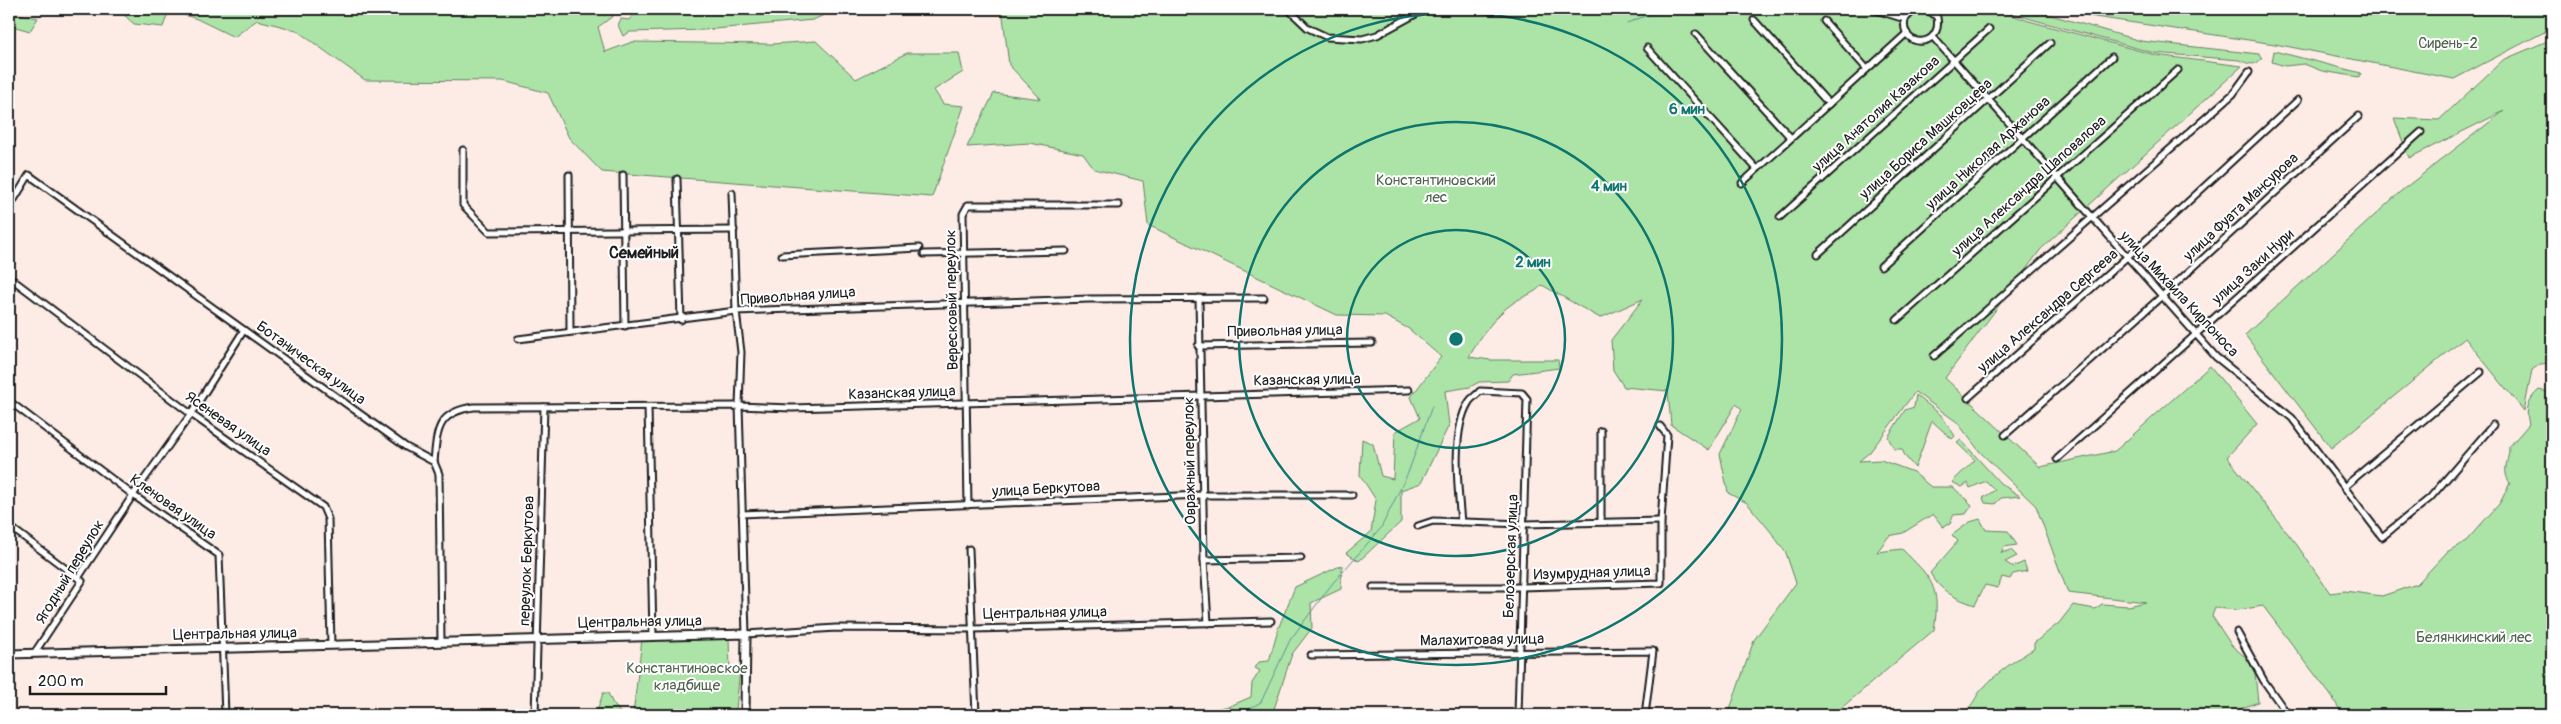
<svg xmlns="http://www.w3.org/2000/svg" width="2561" height="724" font-family="Pangolin,sans-serif">
<style>
.green{fill:#ace4a7;stroke:#648062}
.lines{fill:none;stroke-linecap:round;stroke-linejoin:round}
.stream{stroke:#608f98;stroke-width:1}
.street-casing{stroke:#1c1c1c;stroke-width:9}
.secondary-casing{stroke:#1c1c1c;stroke-width:11}
.street{stroke:#fff;stroke-width:5}
.secondary{stroke:#fff;stroke-width:7}
.ring{fill:none;stroke:#0f766e;stroke-width:2.5}
.labels{text-anchor:middle;dominant-baseline:central;stroke-width:4;stroke-linejoin:round;paint-order:stroke}
.park-label{font-size:15px;fill:#4e624d;stroke:#fff}
.street-label{font-size:15px;fill:#1c1c1c;stroke:#fff}
.neighbourhood-label{font-size:16px;font-weight:bold;fill:#1c1c1c;stroke:#fff}
.centre{fill:#0f766e;stroke:#fff;stroke-width:2.5}
.ring-label{font-size:15px;text-anchor:middle;font-weight:bold;fill:#0f766e;stroke:#fff;stroke-width:4;stroke-linejoin:round;paint-order:stroke}
</style>
<rect width="100%" height="100%" fill="#fdece6"/>
<filter id="ink" filterUnits="userSpaceOnUse"><feTurbulence type="fractalNoise" baseFrequency=".02" numOctaves="2"/><feDisplacementMap in="SourceGraphic" scale="10" xChannelSelector="R" yChannelSelector="G"/><feConvolveMatrix kernelMatrix="1 2 1 2 8 2 1 2 1" color-interpolation-filters="sRGB"/></filter>
<g filter="url(#ink)">
<g class="green">
<polygon points="158,9 617,9 613,16 598,27 605,52 632,42 772,44 816,41 856,79 907,53 959,53 963,72 934,90 943,104 964,106 932,197 602,172 569,138 548,93 503,81 365,80 296,30 257,20 234,37 197,19 169,10 163,27 134,24 123,14 155,14"/>
<polygon points="632,9 837,9 813,20 704,30 630,32 623,36 618,25 621,19 629,20 633,15"/>
<path d="M 1002,9 L 1995,9 L 2029,21 L 2155,55 L 2242,66 L 2041,249 L 1945,378 L 2040,467 L 2115,451 L 2210,366 L 2257,424 L 2227,457 L 2297,545 L 2330,593 L 2345,591 L 2382,596 L 2417,584 L 2447,552 L 2466,541 L 2500,503 L 2510,483 C 2501,470 2509,462 2509,447 L 2529,424 C 2525,410 2528,399 2539,390 L 2552,393 L 2552,715 L 2343,715 L 2332,697 L 2263,606 L 2238,610 L 2215,608 L 2212,616 L 2232,646 L 2254,664 L 2258,702 L 2224,715 L 1958,715 C 1975,707 1973,698 1984,687 C 1998,672 2016,659 2034,649 L 2034,643 L 2059,623 L 2073,605 L 2095,609 L 2102,604 L 2128,606 L 2146,602 L 2068,593 L 2036,506 L 1980,452 L 1957,422 L 1915,392 L 1870,452 L 1859,461 L 1881,460 L 1913,472 L 1931,487 L 1953,487 L 1972,505 L 1966,514 L 1953,515 L 1950,524 L 1943,527 L 1933,514 L 1903,533 L 1889,536 L 1877,552 L 1902,549 C 1932,579 1941,586 1934,630 L 1833,715 L 1728,715 L 1754,640 L 1796,583 L 1786,553 L 1771,532 L 1747,503 L 1728,493 L 1720,454 L 1742,409 L 1736,404 L 1709,450 L 1671,425 L 1668,391 L 1624,387 L 1613,370 L 1611,340 L 1643,299 L 1600,318 L 1542,285 C 1533,295 1523,296 1513,303 C 1495,315 1479,339 1469,357 L 1490,360 L 1558,360 L 1559,368 L 1513,374 L 1508,381 L 1479,382 L 1470,387 L 1445,391 L 1449,425 L 1421,483 L 1401,490 L 1401,522 L 1359,561 L 1346,553 L 1371,532 L 1376,500 L 1360,475 L 1362,439 L 1373,444 L 1381,476 L 1393,479 L 1395,432 L 1420,418 L 1411,397 L 1441,357 L 1409,329 L 1385,316 L 1337,315 L 1148,225 L 1143,181 L 1094,169 L 1083,154 L 1030,143 L 967,147 L 994,93 L 1041,99 L 1009,65 Z"/>
<path d="M 2001,9 L 2030,9 L 2141,41 L 2259,54 L 2262,58 C 2255,67 2249,64 2239,60 L 2154,53 L 2031,19 Z"/>
<polygon points="2060,9 2552,9 2552,28 2454,79 2275,44 2095,17"/>
<polygon points="9,14 23,15 38,18 30,31 12,26"/>
<polygon points="2552,39 2552,363 2540,364 2532,370 2524,411 2465,338 2331,448 2245,335 2401,191 2504,111 2409,158 2394,118 2439,120 2503,60"/>
<polygon points="2274,51 2361,73 2359,77 2322,71 2304,64 2285,66 2272,62"/>
<polygon points="1916,395 1941,415 1955,436 1952,439 1932,421 1915,468 1905,456 1902,449 1894,449 1888,437 1905,410 1914,407"/>
<polygon points="1961,440 2000,483 2020,496 2001,498 1995,504 1985,503 1983,498 1995,490 1986,481 1970,488 1968,483 1962,487 1952,482 1975,460 1957,443"/>
<path d="M 1980,519 L 1986,530 L 2008,531 L 2017,545 L 2004,547 L 2001,553 L 2011,550 L 2017,556 L 2005,562 L 2013,567 L 2024,562 L 2027,571 L 2013,574 L 2010,579 L 2002,577 L 1998,588 L 1985,585 L 1975,605 C 1956,599 1940,591 1930,573 L 1958,541 L 1952,535 L 1970,522 Z"/>
<polygon points="1342,565 1341,589 1311,603 1312,628 1292,654 1272,715 1214,715 1215,709 1230,706 1251,697 1252,683 1260,671 1255,668 1259,662 1269,661 1278,629 1295,587"/>
<polygon points="642,639 729,639 730,668 740,668 736,710 742,715 633,715"/>
<polygon points="603,693 608,693 612,702 622,715 596,715"/>
</g>
<g class="lines">
<g class="stream">
<polyline points="1627,23 1664,9"/>
<polyline points="1239,715 1261,702 1290,640 1332,584 1381,528 1408,473 1432,406"/>
</g>
<g class="street-casing">
<g id="street">
<polyline points="1288,9 1308,28 1327,37 1362,39 1377,35 1425,9"/>
<polyline points="1873,9 1905,19"/>
<path d="M 1915,9 L 1905,19 C 1899,49 1943,49 1937,17 L 1927,9"/>
<polyline points="1754,20 1829,104"/>
<polyline points="1824,21 1867,69"/>
<polyline points="1696,34 1791,138"/>
<polyline points="1933,37 2216,357 2292,418 2382,537 2430,498 2493,425"/>
<polyline points="1647,48 1757,169"/>
<polyline points="463,150 463,205 489,232 734,230"/>
<polyline points="569,175 570,331"/>
<polyline points="623,175 625,326"/>
<polyline points="677,179 681,320"/>
<polyline points="1742,183 1907,33"/>
<polyline points="9,208 29,175 406,447 434,462 439,474 441,641"/>
<polyline points="1780,217 1989,29"/>
<polyline points="924,254 1066,251"/>
<polyline points="1818,254 2050,43"/>
<polyline points="782,255 919,248"/>
<polyline points="1881,266 2112,57"/>
<polyline points="9,277 191,414 323,507 328,519 331,645"/>
<polyline points="1199,298 1204,560 1208,623"/>
<polyline points="1264,298 1089,299 736,311 741,352 739,406 746,634 836,628 973,629 1271,621"/>
<polyline points="1897,320 2178,70"/>
<polyline points="518,339 736,311 732,193"/>
<polyline points="1198,346 1372,343"/>
<polyline points="1934,356 2233,94 2249,72"/>
<polyline points="1968,398 2163,225 2298,100"/>
<polyline points="9,401 133,495 219,555 225,715"/>
<polyline points="648,407 653,635"/>
<polyline points="2005,435 2162,296 2359,116"/>
<polyline points="2057,459 2421,132"/>
<path d="M 434,462 C 437,430 437,412 474,407 L 739,406 L 792,408 L 1409,390"/>
<polyline points="2344,487 2481,372"/>
<polyline points="968,505 963,214 968,205 1119,205"/>
<polyline points="742,514 1202,495 1352,495"/>
<polyline points="1601,520 1601,431"/>
<path d="M 1461,522 C 1458,490 1451,430 1469,402 C 1471,398 1477,395 1480,391 L 1522,393 L 1527,399 L 1518,715"/>
<polyline points="9,526 78,578"/>
<polyline points="1418,526 1433,521 1525,524 1661,521"/>
<polyline points="969,549 976,715"/>
<polyline points="1204,560 1301,558"/>
<polyline points="1373,587 1521,587 1661,583 1661,521 1667,435 1660,426"/>
<polyline points="2237,632 2264,681 2288,715"/>
<polyline points="35,652 82,581 78,578 133,495 191,414 244,330"/>
<polyline points="1311,655 1653,651 1645,715"/>
<polyline points="535,715 544,407"/>
</g>
</g>
<g class="secondary-casing">
<polyline id="secondary" points="9,654 746,634 745,715"/>
</g>
<use href="#street" class="street"/>
<use href="#secondary" class="secondary"/>
</g>
</g>
<g class="ring">
<circle cx="1456" cy="339" r="109"/>
<circle cx="1456" cy="339" r="217"/>
<circle cx="1456" cy="339" r="326"/>
</g>
<g class="labels">
<g class="park-label">
<text x="2448" y="43">Сирень-2</text>
<text x="1436" y="180">Константиновский<tspan x="1436" dy="17">лес</tspan></text>
<text x="2474" y="637">Белянкинский лес</text>
<text x="687" y="668">Константиновское<tspan x="687" dy="17">кладбище</tspan></text>
</g>
<g class="street-label">
<text transform="translate(1876 114) rotate(-42)">улица Анатолия Казакова</text>
<text transform="translate(1926 139) rotate(-42)">улица Бориса Машковцева</text>
<text transform="translate(1988 153) rotate(-42)">улица Николая Аржанова</text>
<text transform="translate(2029 186) rotate(-42)">улица Александра Шаповалова</text>
<text transform="translate(2241 207) rotate(-43)">улица Фуата Мансурова</text>
<text transform="translate(2253 267) rotate(-42)">улица Заки Нури</text>
<text transform="translate(2179 294) rotate(47)">улица Михаила Кирпоноса</text>
<text transform="translate(798 296) rotate(-4)">Привольная улица</text>
<text transform="translate(952 300) rotate(-91)">Вересковый переулок</text>
<text transform="translate(2048 311) rotate(-41)">улица Александра Сергеева</text>
<text transform="translate(1285 331) rotate(-1)">Привольная улица</text>
<text transform="translate(311 363) rotate(36)">Ботаническая улица</text>
<text transform="translate(1307 380) rotate(-1)">Казанская улица</text>
<text transform="translate(902 393) rotate(-2)">Казанская улица</text>
<text transform="translate(228 424) rotate(35)">Ясеневая улица</text>
<text transform="translate(1190 461) rotate(-91)">Овражный переулок</text>
<text transform="translate(1046 489) rotate(-3)">улица Беркутова</text>
<text transform="translate(173 507) rotate(35)">Кленовая улица</text>
<text transform="translate(1511 556) rotate(-88)">Белозерская улица</text>
<text transform="translate(527 561) rotate(-88)">переулок Беркутова</text>
<text transform="translate(70 572) rotate(-59)">Ягодный переулок</text>
<text transform="translate(1592 573) rotate(-2)">Изумрудная улица</text>
<text transform="translate(1045 613) rotate(-1)">Центральная улица</text>
<text transform="translate(640 622) rotate(-1)">Центральная улица</text>
<text transform="translate(235 634) rotate(-1)">Центральная улица</text>
<text transform="translate(1482 640) rotate(-1)">Малахитовая улица</text>
</g>
<g class="neighbourhood-label">
<text x="644" y="253">Семейный</text>
</g>
</g>
<circle cx="1456" cy="339" r="8" class="centre"/>
<g class="ring-label">
<text x="1687" y="114">6 мин</text>
<text x="1609" y="191">4 мин</text>
<text x="1533" y="267">2 мин</text>
</g>
<rect width="2561" height="724" fill="none" stroke="#fff" stroke-width="30"/>
<rect x="15" y="15" width="2531" height="694" fill="none" stroke="#1c1c1c" stroke-width="2" filter="url(#ink)"/>
<path d="M30 686v8h136v-8" fill="none" stroke="#1c1c1c" stroke-width="2.5"/>
<text x="38" y="686" font-size="15" fill="#1c1c1c" stroke="#ffffff" stroke-width="4" paint-order="stroke">200 m</text>
</svg>
